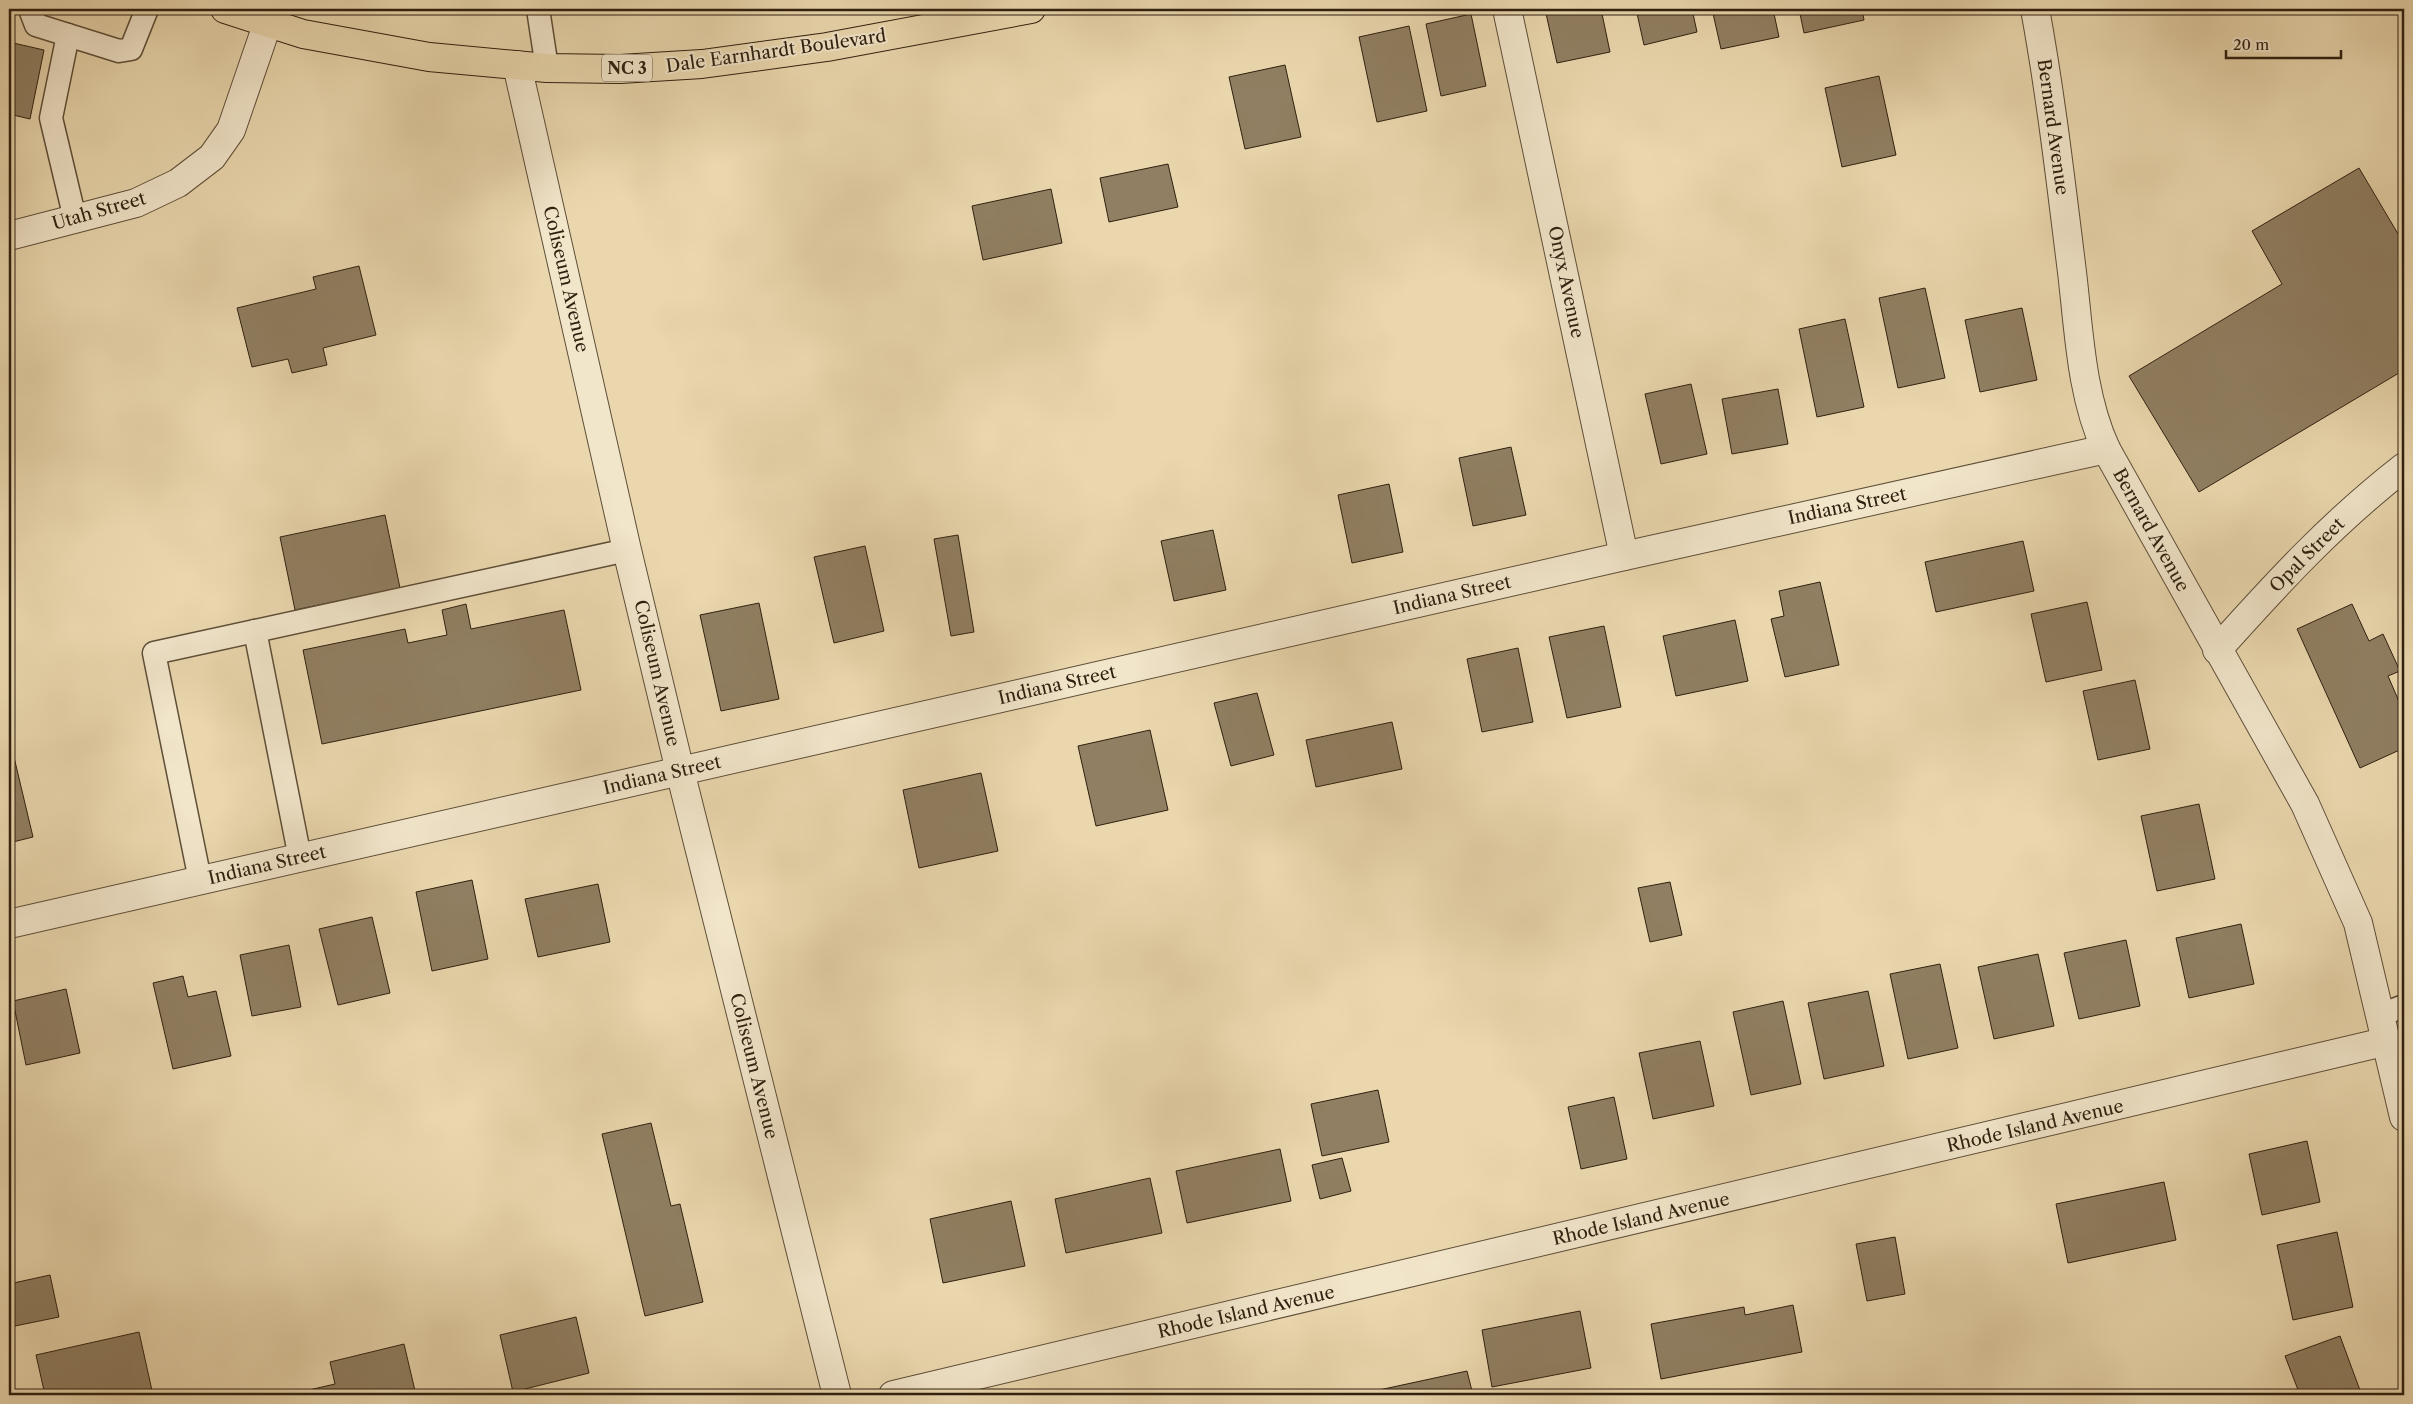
<svg xmlns="http://www.w3.org/2000/svg" width="2413" height="1404" font-family="'Libre Caslon Text',serif">
<style>
.building{fill:#907f62;stroke:#2f2010}
.lines{fill:none;stroke-linecap:round;stroke-linejoin:round}
.service-casing{stroke:#5e4e38;stroke-width:25}
.minor-casing{stroke:#5e4e38;stroke-width:30}
.primary-casing{stroke:#2f2010;stroke-width:30}
.service{stroke:#f1e5ca;stroke-width:22}
.minor{stroke:#f1e5ca;stroke-width:28}
.primary{stroke:#ead7ae;stroke-width:28}
.labels{text-anchor:middle;dominant-baseline:central;stroke-width:4;stroke-linejoin:round;paint-order:stroke}
.shield{fill:#f1e5ca;stroke:#695b48;stroke-width:1}
.shield-label{font-size:16px;font-weight:bold;fill:#2f2010}
.street-label{font-size:18px;fill:#2f2010;stroke:#f1e5ca}
</style>
<rect width="100%" height="100%" fill="#ead7ae"/>
<filter id="stains"><feTurbulence type="fractalNoise" baseFrequency=".004" numOctaves="4"/><feColorMatrix values="0 0 0 0 .2 0 0 0 0 .09 0 0 0 0 .02 0 0 0 .5 -.17"/></filter>
<radialGradient id="worn" r=".72"><stop offset=".6" stop-color="#630" stop-opacity="0"/><stop offset="1" stop-color="#630" stop-opacity=".3"/></radialGradient>
<g class="building">
<polygon points="1545,9 1601,9 1610,52 1557,63"/>
<polygon points="1636,9 1692,9 1697,32 1644,45"/>
<polygon points="1712,9 1773,9 1779,37 1721,49"/>
<polygon points="1799,9 1862,9 1864,20 1804,33"/>
<polygon points="1471,14 1486,86 1441,96 1426,24"/>
<polygon points="1409,26 1427,111 1377,122 1359,37"/>
<polygon points="9,42 44,50 30,119 9,114"/>
<polygon points="1285,65 1301,137 1245,149 1229,77"/>
<polygon points="1879,76 1896,155 1842,167 1825,88"/>
<polygon points="1168,164 1178,207 1109,222 1100,178"/>
<polygon points="2359,168 2404,244 2404,370 2199,492 2129,376 2282,284 2252,231"/>
<polygon points="1051,189 1062,243 983,260 972,206"/>
<polygon points="359,266 376,335 323,348 327,365 292,373 288,359 252,367 237,308 316,289 313,277"/>
<polygon points="1925,288 1945,378 1898,388 1879,298"/>
<polygon points="2022,308 2037,380 1980,392 1965,320"/>
<polygon points="1845,319 1864,407 1817,417 1799,329"/>
<polygon points="1691,384 1707,454 1661,464 1645,394"/>
<polygon points="1778,389 1788,444 1732,454 1722,399"/>
<polygon points="1511,447 1526,515 1473,526 1459,458"/>
<polygon points="1389,484 1403,552 1352,563 1338,495"/>
<polygon points="385,515 400,588 295,610 280,537"/>
<polygon points="1213,530 1226,590 1174,601 1161,541"/>
<polygon points="958,535 974,632 951,636 934,539"/>
<polygon points="2023,541 2034,591 1936,612 1925,562"/>
<polygon points="865,546 884,631 834,643 814,557"/>
<polygon points="1820,582 1839,665 1785,677 1771,619 1784,616 1779,591"/>
<polygon points="2087,602 2102,670 2046,682 2031,614"/>
<polygon points="759,603 779,699 721,711 700,615"/>
<polygon points="466,604 471,629 564,610 581,690 322,744 303,650 405,629 408,643 447,635 442,610"/>
<polygon points="2352,604 2369,641 2383,634 2400,671 2388,676 2404,713 2404,748 2360,768 2297,629"/>
<polygon points="1735,620 1748,681 1676,696 1663,636"/>
<polygon points="1604,626 1621,707 1567,718 1549,637"/>
<polygon points="1518,648 1533,722 1482,732 1467,659"/>
<polygon points="2135,680 2150,749 2098,760 2083,691"/>
<polygon points="1257,693 1274,755 1231,766 1214,703"/>
<polygon points="1392,722 1402,769 1316,787 1306,740"/>
<polygon points="1150,730 1168,810 1096,826 1078,746"/>
<polygon points="13,753 33,837 9,843 9,754"/>
<polygon points="981,773 998,851 919,868 903,790"/>
<polygon points="2199,804 2215,879 2157,891 2141,816"/>
<polygon points="472,880 488,959 432,971 416,892"/>
<polygon points="1670,882 1682,935 1650,942 1638,888"/>
<polygon points="598,884 610,942 538,957 525,899"/>
<polygon points="372,917 390,993 338,1005 319,929"/>
<polygon points="2241,924 2254,984 2189,998 2176,938"/>
<polygon points="2126,940 2140,1006 2079,1019 2064,953"/>
<polygon points="289,945 301,1007 252,1016 240,955"/>
<polygon points="2038,954 2054,1026 1994,1039 1978,967"/>
<polygon points="1940,964 1958,1048 1908,1059 1890,974"/>
<polygon points="183,976 188,997 216,991 231,1056 173,1069 153,983"/>
<polygon points="66,989 80,1053 26,1065 13,1001"/>
<polygon points="1868,991 1884,1066 1824,1079 1808,1003"/>
<polygon points="1783,1001 1801,1084 1751,1095 1733,1012"/>
<polygon points="1700,1041 1714,1106 1653,1119 1639,1053"/>
<polygon points="1378,1090 1389,1142 1322,1156 1311,1104"/>
<polygon points="1614,1097 1627,1159 1581,1169 1568,1107"/>
<polygon points="651,1123 671,1206 680,1204 703,1302 645,1316 602,1134"/>
<polygon points="2307,1141 2320,1202 2262,1215 2249,1154"/>
<polygon points="1280,1149 1291,1201 1187,1223 1176,1171"/>
<polygon points="1342,1158 1351,1191 1320,1199 1312,1165"/>
<polygon points="1150,1178 1162,1233 1066,1253 1055,1199"/>
<polygon points="2164,1182 2176,1240 2068,1263 2056,1204"/>
<polygon points="1011,1201 1025,1266 943,1283 930,1219"/>
<polygon points="2337,1232 2353,1307 2293,1320 2277,1245"/>
<polygon points="1895,1237 1905,1294 1867,1301 1856,1244"/>
<polygon points="50,1275 59,1317 10,1327 9,1284"/>
<polygon points="1793,1305 1802,1352 1661,1379 1651,1324 1744,1307 1745,1315"/>
<polygon points="1580,1311 1591,1368 1492,1387 1482,1330"/>
<polygon points="576,1317 589,1373 513,1392 500,1335"/>
<polygon points="139,1332 153,1395 45,1395 36,1355"/>
<polygon points="2340,1336 2361,1393 2355,1395 2300,1395 2285,1356"/>
<polygon points="404,1344 416,1395 310,1395 309,1390 335,1384 330,1362"/>
<polygon points="1467,1371 1473,1395 1356,1395"/>
</g>
<g class="lines">
<g class="service-casing">
<g id="service">
<polyline points="31,9 31,12 36,25 119,51 131,49 147,9"/>
<polyline points="538,9 547,68"/>
<polyline points="68,35 51,118 75,219"/>
<polyline points="255,631 300,858"/>
<polyline points="200,880 154,653 627,550"/>
<polyline points="2381,1015 2404,1006"/>
</g>
</g>
<g class="minor-casing">
<g id="minor">
<polyline points="1507,9 1624,556"/>
<path d="M 2035,9 C 2051,96 2061,184 2072,272 C 2079,331 2081,395 2106,449 L 2305,804 L 2358,923 L 2404,1117"/>
<polyline points="517,65 627,550 680,771 837,1395"/>
<polyline points="9,236 136,203 178,183 212,157 231,130 268,22"/>
<path d="M 2217,650 C 2277,583 2333,522 2404,467"/>
<polyline points="9,924 1624,556 2106,449"/>
<polyline points="893,1395 2388,1041"/>
</g>
</g>
<g class="primary-casing">
<polyline id="primary" points="225,9 303,34 429,57 547,68 620,69 702,64 827,47 1031,9"/>
</g>
<use href="#service" class="service"/>
<use href="#minor" class="minor"/>
<use href="#primary" class="primary"/>
</g>
<g class="labels">
<rect class="shield" x="602" y="54.5" width="50" height="27" rx="4"/>
<g class="shield-label">
<text x="627" y="68">NC 3</text>
</g>
<g class="street-label">
<text transform="translate(776 51) rotate(-8)">Dale Earnhardt Boulevard</text>
<text transform="translate(2053 127) rotate(82)">Bernard Avenue</text>
<text transform="translate(99 211) rotate(-16)">Utah Street</text>
<text transform="translate(566 279) rotate(77)">Coliseum Avenue</text>
<text transform="translate(1566 282) rotate(78)">Onyx Avenue</text>
<text transform="translate(1847 506) rotate(-12)">Indiana Street</text>
<text transform="translate(2151 530) rotate(61)">Bernard Avenue</text>
<text transform="translate(2307 555) rotate(-45)">Opal Street</text>
<text transform="translate(1452 595) rotate(-13)">Indiana Street</text>
<text transform="translate(657 673) rotate(77)">Coliseum Avenue</text>
<text transform="translate(1057 685) rotate(-13)">Indiana Street</text>
<text transform="translate(662 775) rotate(-13)">Indiana Street</text>
<text transform="translate(267 865) rotate(-13)">Indiana Street</text>
<text transform="translate(754 1066) rotate(76)">Coliseum Avenue</text>
<text transform="translate(2035 1126) rotate(-13)">Rhode Island Avenue</text>
<text transform="translate(1641 1219) rotate(-13)">Rhode Island Avenue</text>
<text transform="translate(1246 1312) rotate(-13)">Rhode Island Avenue</text>
</g>
</g>
<rect width="2413" height="1404" fill="none" stroke="#ead7ae" stroke-width="30"/>
<rect x="10" y="10" width="2393" height="1384" fill="none" stroke="#2f2010" stroke-width="2.5"/>
<rect x="15" y="15" width="2383" height="1374" fill="none" stroke="#2f2010"/>
<path d="M2226 50v8h115v-8" fill="none" stroke="#2f2010" stroke-width="2.5"/>
<text x="2233" y="50" font-size="15" fill="#2f2010" stroke="#f1e5ca" stroke-width="4" paint-order="stroke">20 m</text>
<rect width="100%" height="100%" filter="url(#stains)"/>
<rect width="100%" height="100%" fill="url(#worn)"/>
</svg>
